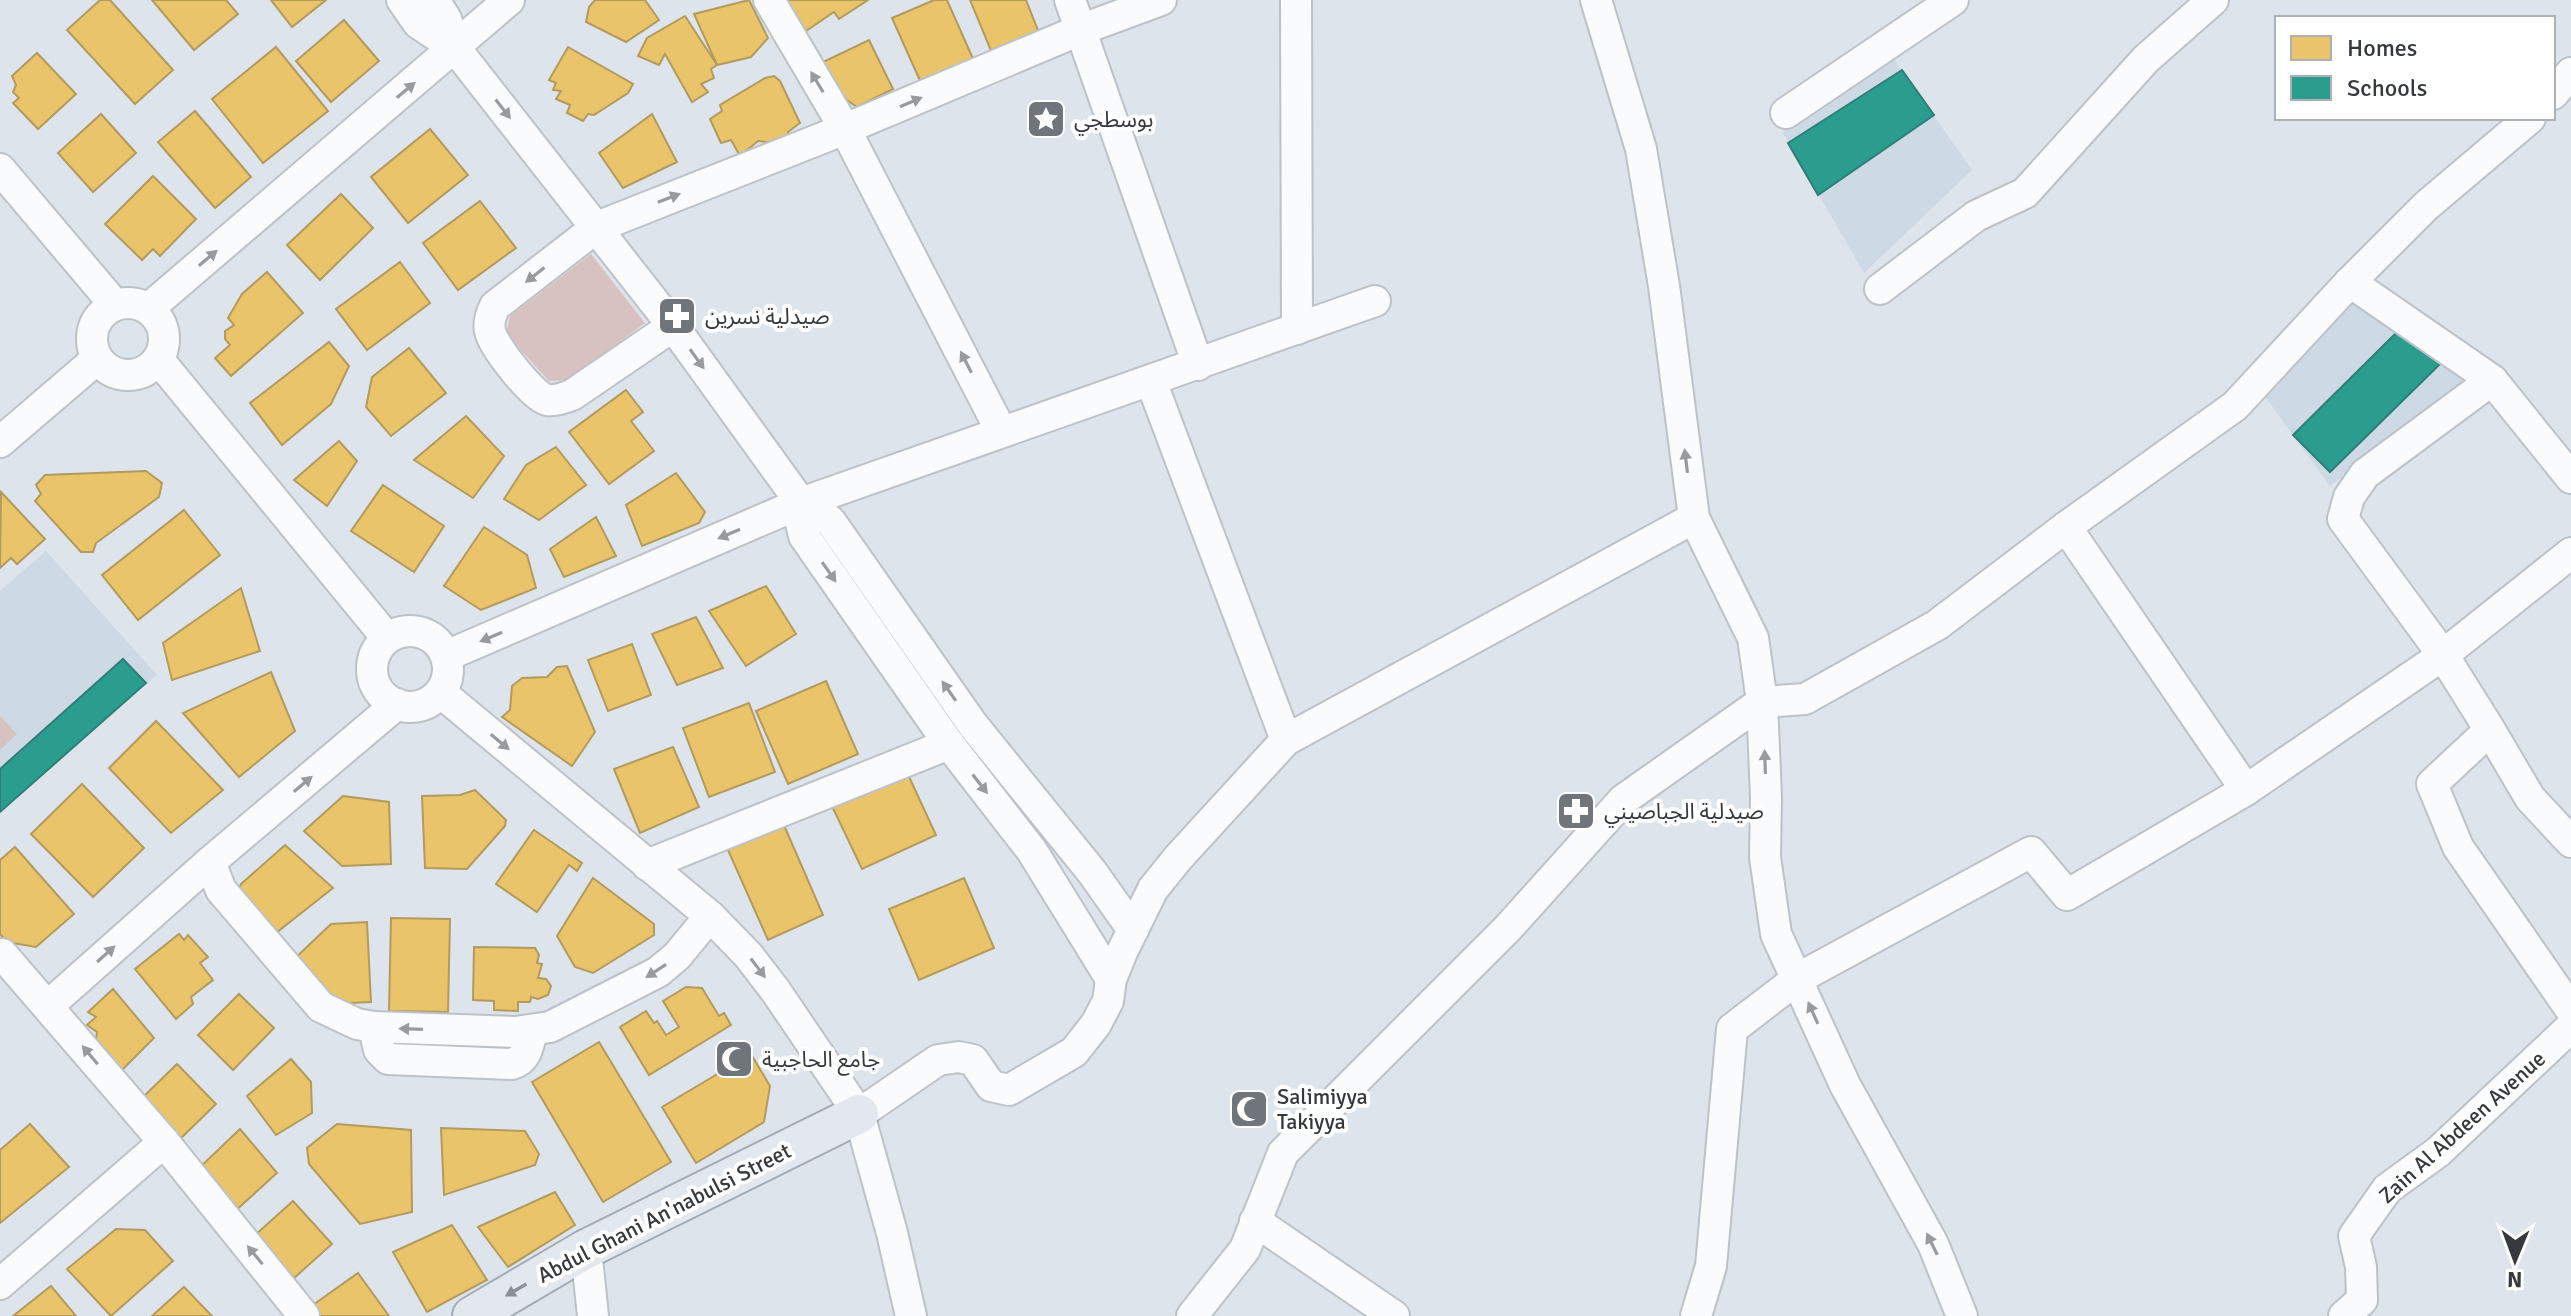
<svg xmlns="http://www.w3.org/2000/svg" width="2571" height="1316" font-family="Signika,'Noto Sans Arabic',sans-serif">
<style>
.built{fill:#ced9e6}
.green{fill:#d7c1c1}
.homes{fill:#e9c46a;stroke:#b39a5d;stroke-width:2}
.schools{fill:#2a9d8f;stroke:#2d7f77;stroke-width:2}
.lines{fill:none;stroke-linecap:round;stroke-linejoin:round}
.minor-casing{stroke:#bdc2c8;stroke-width:34}
.major-casing{stroke:#a2acb7;stroke-width:42}
.minor{stroke:#fafbfc;stroke-width:30}
.major{stroke:#e3e8ee;stroke-width:38}
.oneway{fill:#989a9d}
.oneway2{fill:#8c9096}
.labels{text-anchor:middle;dominant-baseline:central;stroke-width:8;stroke-linejoin:round;paint-order:stroke}
.poi-label{font-size:22px;fill:#35393e;stroke:#fff;text-anchor:start}
.street-label{font-size:22px;fill:#35393e;stroke:#fff}
</style>
<rect width="100%" height="100%" fill="#dee4eb"/>
<g class="built">
<polygon points="1890,53 1972,170 1864,273 1783,133 1794,113"/>
<polygon points="2348,283 2474,383 2330,486 2261,391"/>
<polygon points="46,551 157,675 0,812 0,591"/>
</g>
<g class="green">
<polygon points="591,254 645,323 569,380 549,381 506,334 510,316"/>
<polygon points="0,716 17,734 0,750"/>
</g>
<g class="homes">
<polygon points="100,0 110,0 173,70 135,104 67,30"/>
<polygon points="152,0 226,0 238,14 194,50"/>
<polygon points="271,0 326,0 292,27"/>
<polygon points="595,0 645,0 659,20 626,42 586,22 589,7"/>
<polygon points="749,0 768,38 751,57 717,65 694,14"/>
<polygon points="782,0 868,0 839,19 834,12 803,33"/>
<polygon points="934,0 947,0 974,61 921,83 892,18"/>
<polygon points="970,0 1026,0 1039,33 992,53"/>
<polygon points="685,16 717,65 711,69 714,78 701,84 708,92 692,102 665,54 659,65 638,56 647,38"/>
<polygon points="344,20 379,61 331,102 296,61"/>
<polygon points="869,40 893,89 857,107 834,91 821,63"/>
<polygon points="276,47 328,111 263,163 212,99"/>
<polygon points="568,47 633,84 628,93 594,115 588,114 583,121 567,113 570,105 556,99 561,91 553,90 556,83 549,80"/>
<polygon points="37,53 76,94 38,129 13,103 19,98 13,92 16,85 12,76"/>
<polygon points="774,76 780,81 800,123 788,132 790,137 774,143 758,141 740,156 731,140 721,143 710,119 722,111 720,105 765,78"/>
<polygon points="195,111 251,177 215,208 158,142"/>
<polygon points="101,114 136,153 93,192 58,153"/>
<polygon points="652,114 677,162 623,188 599,153"/>
<polygon points="430,129 468,175 408,223 371,177"/>
<polygon points="153,176 196,219 160,256 153,249 142,260 105,224"/>
<polygon points="341,194 373,228 320,280 287,245"/>
<polygon points="480,201 516,248 458,290 423,243"/>
<polygon points="400,262 430,303 367,350 336,309"/>
<polygon points="267,272 303,313 231,376 215,358 230,345 225,339 225,331 234,325 228,318 242,294"/>
<polygon points="329,342 349,366 331,404 282,445 250,403"/>
<polygon points="409,348 446,393 391,436 366,407 372,377"/>
<polygon points="626,390 643,412 631,421 654,451 609,484 569,432"/>
<polygon points="466,416 504,456 473,498 414,460"/>
<polygon points="339,441 357,461 327,506 294,480"/>
<polygon points="556,447 586,485 539,520 504,499 526,465"/>
<polygon points="146,471 162,483 159,497 96,543 93,552 81,552 35,501 41,494 36,485 45,475"/>
<polygon points="676,473 705,512 699,523 642,546 626,505"/>
<polygon points="383,485 444,526 414,572 351,531"/>
<polygon points="1,492 45,539 17,564 11,558 0,568"/>
<polygon points="184,510 220,555 138,620 102,575"/>
<polygon points="596,517 616,556 564,577 550,549"/>
<polygon points="484,527 527,555 536,588 481,610 444,586"/>
<polygon points="766,586 796,634 746,666 709,611"/>
<polygon points="241,588 260,651 172,680 163,643"/>
<polygon points="696,617 723,668 677,685 652,634"/>
<polygon points="632,644 651,695 608,711 588,660"/>
<polygon points="567,666 595,732 572,766 502,717 510,710 512,686 522,678 547,677 557,667"/>
<polygon points="271,672 295,731 239,777 183,713"/>
<polygon points="826,681 858,754 788,784 756,711"/>
<polygon points="749,703 775,772 709,797 683,728"/>
<polygon points="156,721 223,790 171,833 109,768"/>
<polygon points="673,747 699,807 640,833 614,769"/>
<polygon points="905,768 936,835 862,869 830,802"/>
<polygon points="82,784 144,848 93,897 31,834"/>
<polygon points="475,790 506,820 505,826 467,869 425,868 422,796 460,795"/>
<polygon points="343,796 389,802 391,864 342,866 304,831"/>
<polygon points="780,816 823,915 768,940 724,841"/>
<polygon points="534,830 582,863 577,871 569,865 537,912 496,884"/>
<polygon points="285,845 333,888 267,940 235,898 241,884"/>
<polygon points="15,847 74,914 36,947 7,942 0,934 0,860"/>
<polygon points="593,878 654,924 654,935 593,973 575,967 557,936"/>
<polygon points="964,878 994,948 919,980 889,909"/>
<polygon points="391,918 450,919 448,1012 389,1011"/>
<polygon points="367,922 371,1002 330,1004 291,962 331,924"/>
<polygon points="179,934 184,940 188,935 208,957 200,963 213,980 191,997 193,1004 176,1019 135,969"/>
<polygon points="474,947 535,948 539,955 537,963 542,964 538,978 546,979 551,986 548,995 538,999 531,997 530,1002 518,1002 518,1011 494,1010 494,1001 473,1000"/>
<polygon points="686,987 702,988 719,1016 724,1013 731,1025 649,1075 620,1027 646,1011 654,1023 657,1021 666,1035 679,1027 663,1001"/>
<polygon points="113,989 154,1038 116,1076 94,1053 97,1032 87,1025 96,1017 88,1012"/>
<polygon points="239,994 274,1028 233,1070 198,1035"/>
<polygon points="599,1042 671,1162 603,1202 532,1082"/>
<polygon points="751,1054 770,1086 764,1122 696,1163 662,1107"/>
<polygon points="291,1059 311,1082 312,1113 276,1135 247,1096"/>
<polygon points="177,1064 216,1104 177,1142 138,1102"/>
<polygon points="30,1124 69,1167 0,1223 0,1150"/>
<polygon points="337,1124 411,1130 412,1212 360,1224 309,1164 307,1148"/>
<polygon points="441,1128 525,1131 539,1154 535,1165 444,1195"/>
<polygon points="240,1129 277,1173 234,1212 198,1169"/>
<polygon points="555,1192 575,1225 508,1267 478,1227"/>
<polygon points="293,1201 332,1244 293,1279 254,1236"/>
<polygon points="452,1225 487,1280 427,1312 393,1252"/>
<polygon points="116,1229 145,1230 173,1261 111,1316 67,1269"/>
<polygon points="358,1273 389,1316 310,1316 306,1310"/>
<polygon points="51,1286 76,1316 13,1316"/>
<polygon points="184,1287 212,1316 152,1316"/>
</g>
<g class="schools">
<polygon points="1902,70 1934,115 1818,195 1788,143"/>
<polygon points="2402,327 2444,360 2330,472 2293,435"/>
<polygon points="123,659 146,683 0,812 0,769"/>
</g>
<g class="lines">
<g class="minor-casing">
<g id="minor">
<polyline points="402,0 418,23 455,48 673,326 801,503 822,514 831,522 973,725 1092,872 1133,930"/>
<polyline points="434,0 446,19 455,48"/>
<polyline points="769,0 845,129 1001,431"/>
<polyline points="1070,0 1198,365"/>
<polyline points="1296,0 1297,329"/>
<polyline points="1596,0 1641,149 1664,286 1694,518 1753,638 1762,702 1766,797 1765,857 1776,934 1845,1085 1933,1244 1962,1316"/>
<polyline points="2553,94 2571,73"/>
<polyline points="1786,113 1953,0"/>
<polyline points="0,169 115,305"/>
<polyline points="2350,282 2492,380 2571,478"/>
<polyline points="1880,289 1976,216 2025,193 2146,59 2213,0"/>
<circle cx="128" cy="339" r="36"/>
<polyline points="148,309 509,0"/>
<path d="M 673,326 L 572,395 C 564,398 556,401 547,400 C 533,397 493,346 490,331 C 488,322 491,314 495,306 L 597,227 L 845,129 L 1080,30 L 1161,0"/>
<polyline points="158,359 387,638"/>
<polyline points="2492,380 2365,474 2349,497 2343,519 2443,655 2490,730 2432,784 2458,847 2571,1010"/>
<polyline points="1151,381 1286,740"/>
<polyline points="0,442 97,359"/>
<polyline points="801,503 799,515 804,536 949,744 1032,851 1111,979"/>
<polyline points="2066,527 2246,790"/>
<circle cx="410" cy="669" r="38"/>
<polyline points="446,656 801,503 1375,301"/>
<polyline points="440,692 710,916 748,955 775,990 859,1114 892,1233 911,1316"/>
<polyline points="2490,730 2530,798 2571,842"/>
<polyline points="210,862 221,890 321,1007 357,1024 374,1027 515,1032 550,1027 658,972 677,956 710,916"/>
<polyline points="647,865 949,744"/>
<polyline points="2,954 164,1142 304,1316"/>
<polyline points="48,1006 210,862 397,704"/>
<path d="M 374,1027 L 379,1050 L 388,1059 L 512,1064 C 528,1059 528,1045 532,1031"/>
<polyline points="859,1114 938,1060 959,1057 973,1060 991,1086 1009,1090 1074,1052 1096,1024 1108,1001 1111,979 1122,952 1153,889 1178,858 1286,740 1694,518"/>
<polyline points="1255,1221 1394,1316"/>
<polyline points="586,1249 593,1316"/>
<polyline points="0,1284 164,1142"/>
<polyline points="1192,1316 1245,1249 1283,1153 1508,928 1623,800 1762,702 1805,699 1937,625 2066,527 2235,406 2350,282 2426,206 2530,118"/>
<polyline points="1696,1316 1711,1266 1732,1029 1797,979 2031,852 2067,895 2246,790 2443,655 2571,553"/>
<polyline points="2344,1316 2362,1300 2361,1267 2354,1236 2387,1189 2438,1152 2571,1027"/>
</g>
</g>
<g class="major-casing">
<polyline id="major" points="472,1316 586,1249 859,1114"/>
</g>
<use href="#minor" class="minor"/>
<use href="#major" class="major"/>
</g>
<defs><path id="oneway-solid" d="M-6-.8H1V-3.2L6.5 0L1 3.2V.8H-6Z" transform="scale(2)"/></defs>
<g class="oneway">
<use href="#oneway-solid" transform="translate(817 82) rotate(-121)"/>
<use href="#oneway-solid" transform="translate(406 90) rotate(-40)"/>
<use href="#oneway-solid" transform="translate(911 102) rotate(-23)"/>
<use href="#oneway-solid" transform="translate(503 109) rotate(52)"/>
<use href="#oneway-solid" transform="translate(669 198) rotate(-21)"/>
<use href="#oneway-solid" transform="translate(208 258) rotate(-40)"/>
<use href="#oneway-solid" transform="translate(535 275) rotate(142)"/>
<use href="#oneway-solid" transform="translate(697 359) rotate(54)"/>
<use href="#oneway-solid" transform="translate(966 362) rotate(-117)"/>
<use href="#oneway-solid" transform="translate(1686 461) rotate(-97)"/>
<use href="#oneway-solid" transform="translate(729 534) rotate(157)"/>
<use href="#oneway-solid" transform="translate(829 572) rotate(55)"/>
<use href="#oneway-solid" transform="translate(491 637) rotate(157)"/>
<use href="#oneway-solid" transform="translate(949 691) rotate(-125)"/>
<use href="#oneway-solid" transform="translate(500 742) rotate(40)"/>
<use href="#oneway-solid" transform="translate(1765 762) rotate(-92)"/>
<use href="#oneway-solid" transform="translate(303 784) rotate(-40)"/>
<use href="#oneway-solid" transform="translate(980 784) rotate(52)"/>
<use href="#oneway-solid" transform="translate(106 954) rotate(-42)"/>
<use href="#oneway-solid" transform="translate(758 968) rotate(53)"/>
<use href="#oneway-solid" transform="translate(656 971) rotate(147)"/>
<use href="#oneway-solid" transform="translate(1813 1013) rotate(-114)"/>
<use href="#oneway-solid" transform="translate(411 1029) rotate(-178)"/>
<use href="#oneway-solid" transform="translate(90 1055) rotate(-130)"/>
<use href="#oneway-solid" transform="translate(1932 1244) rotate(-116)"/>
<use href="#oneway-solid" transform="translate(255 1255) rotate(-129)"/>
</g>
<use class="oneway2" href="#oneway-solid" transform="translate(516 1290) rotate(150)"/>
<defs>
<g id="sight-square" transform="scale(2)"><rect x="-9" y="-9" width="18" height="18" rx="4" fill="#70757b" stroke="#fff"/><path d="M0-6L1.8-2.2L6-1.7L2.9 1.2L3.7 5.4L0 3.3L-3.7 5.4L-2.9 1.2L-6-1.7L-1.8-2.2Z" fill="#fff"/></g>
<g id="pharmacy-square" transform="scale(2)"><rect x="-9" y="-9" width="18" height="18" rx="4" fill="#70757b" stroke="#fff"/><path d="M-2-6h4v4h4v4h-4v4h-4v-4h-4v-4h4Z" fill="#fff"/></g>
<g id="mosque-square" transform="scale(2)"><rect x="-9" y="-9" width="18" height="18" rx="4" fill="#70757b" stroke="#fff"/><path d="M3.5-4.9A6 6 0 1 0 3.5 4.9A5 5 0 1 1 3.5-4.9Z" fill="#fff"/></g>
</defs>
<g fill-rule="evenodd">
<use href="#sight-square" x="1046" y="119"/>
<use href="#pharmacy-square" x="677" y="316"/>
<use href="#pharmacy-square" x="1576" y="811"/>
<use href="#mosque-square" x="734" y="1059"/>
<use href="#mosque-square" x="1249" y="1109"/>
</g>
<g class="labels">
<g class="poi-label">
<text x="1074" y="119">بوسطجي</text>
<text x="705" y="316">صيدلية نسرين</text>
<text x="1604" y="811">صيدلية الجباصيني</text>
<text x="762" y="1059">جامع الحاجبية</text>
<text x="1277" y="1096">Salimiyya<tspan x="1277" dy="25">Takiyya</tspan></text>
</g>
<g class="street-label">
<text transform="translate(2462 1127) rotate(-42)">Zain Al Abdeen Avenue</text>
<text transform="translate(664 1213) rotate(-27)">Abdul Ghani An'nabulsi Street</text>
</g>
</g>
<rect x="2275" y="16" width="280" height="104" fill="#ffffff" stroke="#aeb0b2" stroke-width="2"/>
<rect x="2291" y="36" width="40" height="24" fill="#e9c46a" stroke="#aeb0b2" stroke-width="2"/>
<text x="2347" y="56" font-size="24" fill="#35393e">Homes</text>
<rect x="2291" y="76" width="40" height="24" fill="#2a9d8f" stroke="#aeb0b2" stroke-width="2"/>
<text x="2347" y="96" font-size="24" fill="#35393e">Schools</text>
<g transform="translate(2515 1260) rotate(181)" stroke="#ffffff" stroke-width="6" paint-order="stroke">
<path d="M0-6L14 30L0 20L-14 30Z" fill="#35393e"/>
<text y="-12" font-size="22" font-weight="bold" text-anchor="middle" fill="#35393e">N</text>
</g>
</svg>
